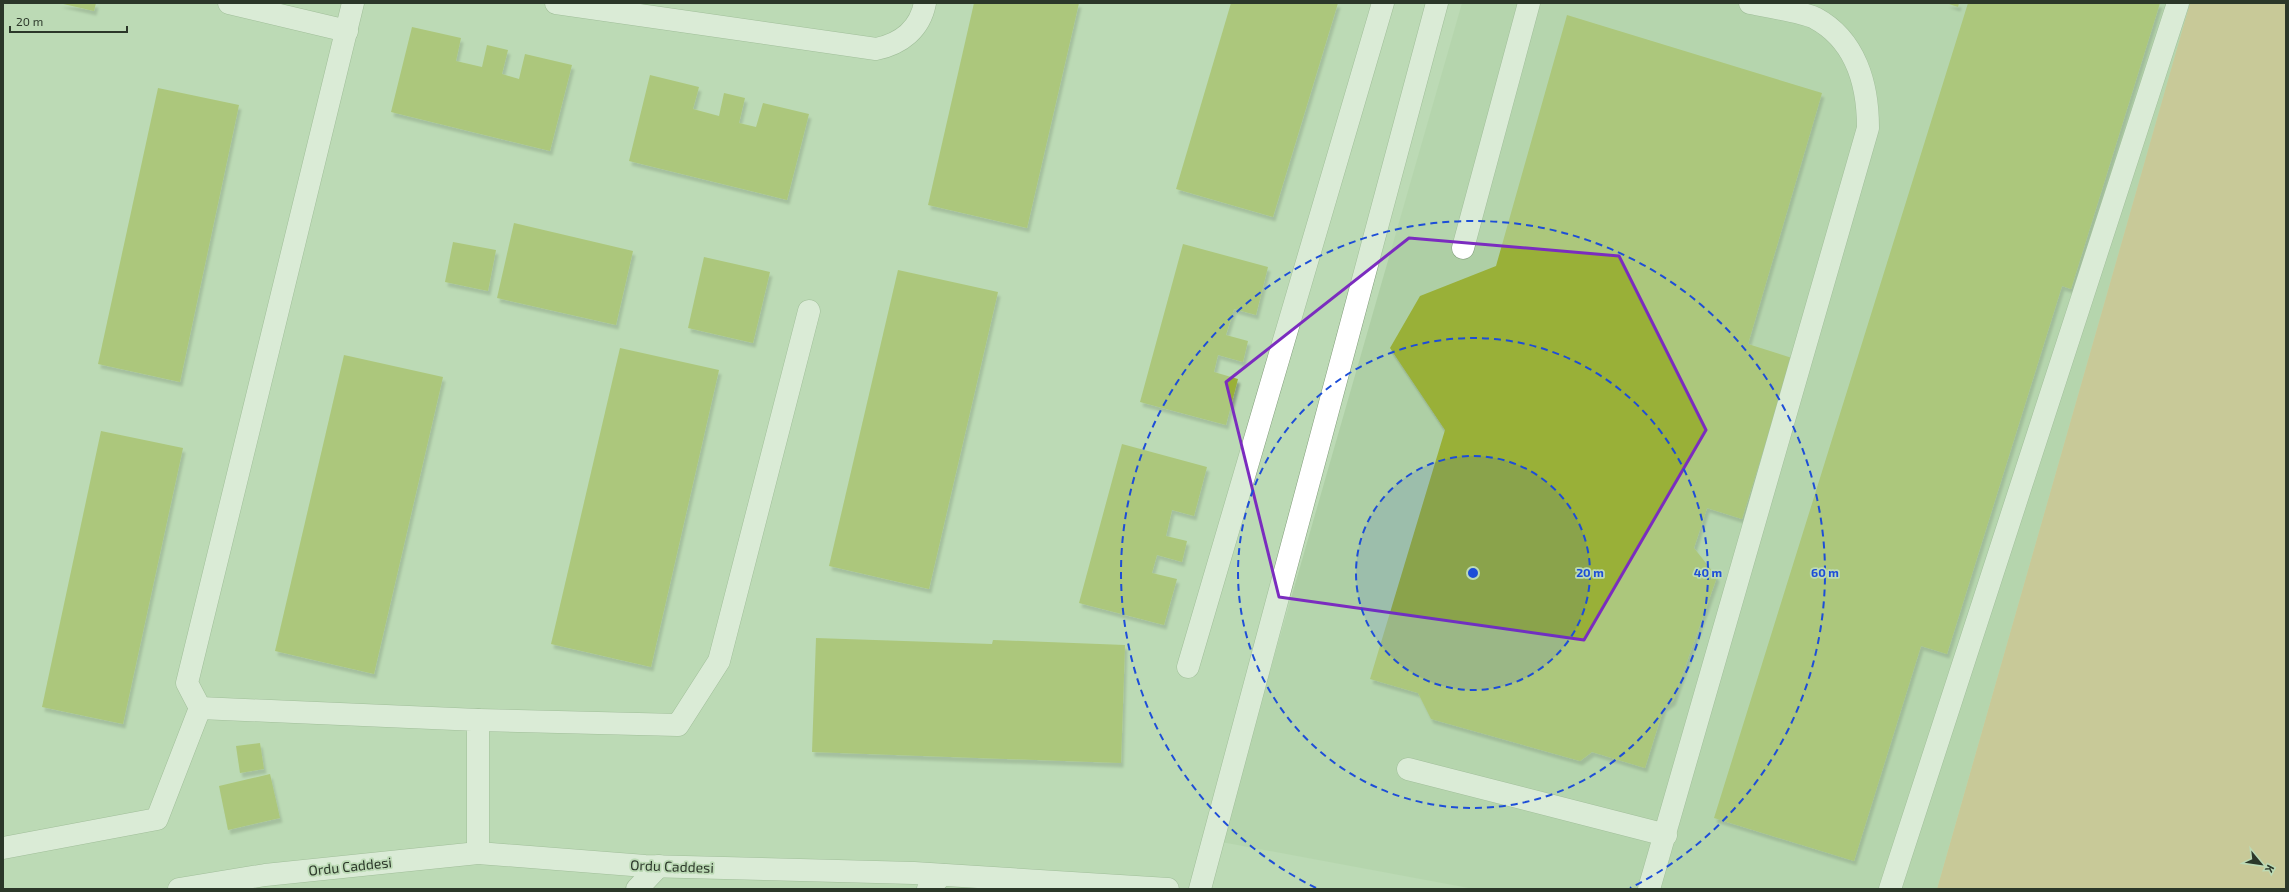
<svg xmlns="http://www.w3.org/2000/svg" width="2289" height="892" font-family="'Exo 2',sans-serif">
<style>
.built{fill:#aecfa5}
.green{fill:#d8b376}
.building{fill:#99b038;filter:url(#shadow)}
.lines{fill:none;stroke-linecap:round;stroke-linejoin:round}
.minor-casing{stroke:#809c7a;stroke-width:23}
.major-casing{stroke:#809c7a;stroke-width:23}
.minor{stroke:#fff;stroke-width:22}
.major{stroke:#fff;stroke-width:22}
.marked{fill:none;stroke:#7b2cbf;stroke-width:3;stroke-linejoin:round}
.ring{fill:none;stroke:#1d4ed8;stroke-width:2;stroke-dasharray:7 5}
.labels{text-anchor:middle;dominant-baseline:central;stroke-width:3.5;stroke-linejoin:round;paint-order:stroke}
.street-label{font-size:14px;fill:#2b3729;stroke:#bcdab5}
.centre{fill:#1d4ed8;stroke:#bcdab5;stroke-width:2}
.ring-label{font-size:12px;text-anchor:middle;font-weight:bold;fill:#1d4ed8;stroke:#bcdab5;stroke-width:3.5;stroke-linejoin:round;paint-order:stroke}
</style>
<defs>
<filter id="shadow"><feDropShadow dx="2.5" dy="4.5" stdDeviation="1" flood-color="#0004"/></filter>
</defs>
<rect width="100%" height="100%" fill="#bcdab5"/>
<polygon class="built" points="1462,3 2190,3 1937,889 1474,889 1221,842"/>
<polygon class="green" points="2190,3 2286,3 2286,889 1937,889"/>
<g class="building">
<polygon points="59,3 96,3 94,11"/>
<polygon points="974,3 1079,3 1027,228 928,205"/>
<polygon points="1231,3 1338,3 1273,217 1176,189"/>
<polygon points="1946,3 1959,3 1958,7"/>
<polygon points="1968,3 2160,3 2071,289 2062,286 1947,654 1921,646 1854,861 1714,818"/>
<polygon points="1567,15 1822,93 1748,344 1792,358 1742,519 1707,508 1694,548 1717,577 1673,701 1664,707 1645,768 1592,752 1580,761 1431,719 1418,693 1370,679 1445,430 1390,348 1420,296 1496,266"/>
<polygon points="412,27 461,38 456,61 482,67 487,45 508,50 502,74 519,79 525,54 572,65 550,151 391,112"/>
<polygon points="650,75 699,87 693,109 719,116 724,93 745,98 739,123 756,127 763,103 809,114 787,200 629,161"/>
<polygon points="158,88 239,105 180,382 98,364"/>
<polygon points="514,223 633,251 616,325 497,298"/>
<polygon points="453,242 496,250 488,291 445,282"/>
<polygon points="1183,244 1268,267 1256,315 1234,309 1226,335 1248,341 1243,362 1218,355 1214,372 1238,379 1226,425 1140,402"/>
<polygon points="704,257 770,272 753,343 688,328"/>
<polygon points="898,270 998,292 929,589 829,566"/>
<polygon points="620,348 719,370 651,667 551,644"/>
<polygon points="344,355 443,377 374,674 275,651"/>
<polygon points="101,431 183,448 123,724 42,707"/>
<polygon points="1122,444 1207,467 1194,516 1172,510 1166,536 1187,541 1182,562 1157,555 1152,573 1177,579 1164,625 1079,603"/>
<polygon points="816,638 992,644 993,640 1125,645 1121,763 812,752"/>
<polygon points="260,743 264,769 240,773 236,746"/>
<polygon points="270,774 280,818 228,830 219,786"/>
</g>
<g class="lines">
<g class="minor-casing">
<g id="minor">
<polyline points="229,3 347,31"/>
<path d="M 556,3 L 876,49 C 901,44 920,29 925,3"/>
<polyline points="1463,248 1529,3"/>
<polyline points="1188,667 1383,3"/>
<polyline points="200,708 187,683 353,3"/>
<polyline points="200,708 478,720 478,853"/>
<polyline points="478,720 678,725 719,661 809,311"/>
<polyline points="1408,769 1666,835"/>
<polyline points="3,848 157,819 200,708"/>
<polyline points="637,889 659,866"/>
<polyline points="928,889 942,875"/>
<polyline points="1200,889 1437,3"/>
<path d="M 1649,889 L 1868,128 C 1868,85 1856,40 1815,18 C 1803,12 1765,6 1750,3"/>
<polyline points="1890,889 2178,3"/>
</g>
</g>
<g class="major-casing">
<polyline id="major" points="179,889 265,875 478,853 645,866 914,873 1168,889"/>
</g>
<use href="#minor" class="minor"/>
<use href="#major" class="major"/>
</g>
<path d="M0 0H2289V892H0ZM 1409,238 L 1619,256 L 1706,430 L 1584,640 L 1279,597 L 1226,382 Z" fill="#bcdab5" fill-opacity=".55" fill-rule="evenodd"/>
<path class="marked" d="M 1409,238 L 1619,256 L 1706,430 L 1584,640 L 1279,597 L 1226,382 Z"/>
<circle cx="1473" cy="573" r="117" fill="#1d4ed8" fill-opacity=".12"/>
<g class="ring">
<circle cx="1473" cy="573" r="117"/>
<circle cx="1473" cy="573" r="235"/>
<path d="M1316 888A352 352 0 1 1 1630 888"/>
</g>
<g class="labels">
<g class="street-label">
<text transform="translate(350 866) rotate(-6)">Ordu Caddesi</text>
<text transform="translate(672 866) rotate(2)">Ordu Caddesi</text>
</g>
</g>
<circle cx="1473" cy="573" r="6" class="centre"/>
<g class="ring-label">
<text x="1590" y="577">20 m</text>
<text x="1708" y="577">40 m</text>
<text x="1825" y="577">60 m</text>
</g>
<rect width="2289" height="892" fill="none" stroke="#2b3729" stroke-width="8"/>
<g transform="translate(2261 864) rotate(119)" stroke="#bcdab5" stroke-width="3" paint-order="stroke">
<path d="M0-3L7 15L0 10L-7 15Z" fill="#2b3729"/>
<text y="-6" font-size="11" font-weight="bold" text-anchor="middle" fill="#2b3729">K</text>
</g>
<path d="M10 26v6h117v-6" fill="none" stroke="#2b3729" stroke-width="2"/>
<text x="16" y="26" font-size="12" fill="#2b3729" stroke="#bcdab5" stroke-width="3" paint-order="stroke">20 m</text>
</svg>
